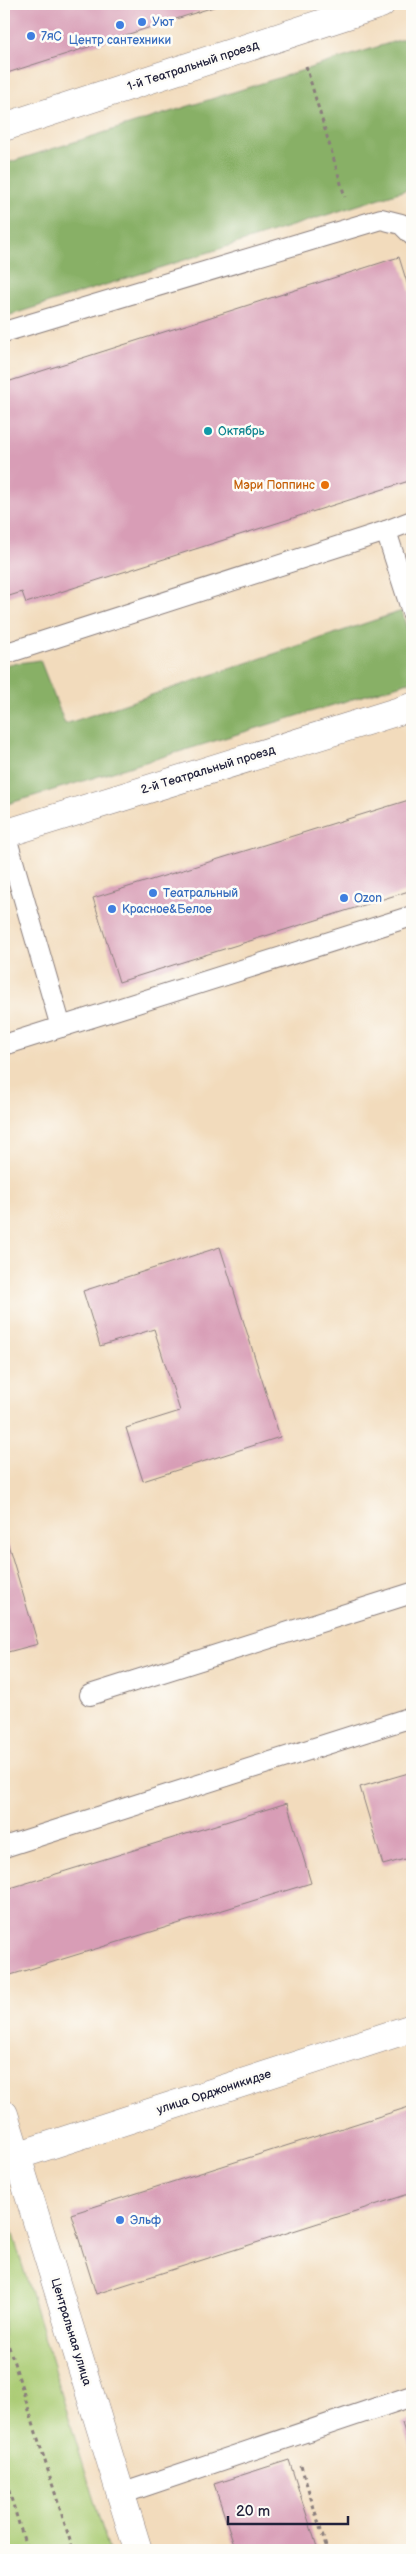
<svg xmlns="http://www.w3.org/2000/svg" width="416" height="2554" font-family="'Balsamiq Sans',sans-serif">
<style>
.green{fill:#abcc75;stroke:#667758}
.forest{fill:#88b066;stroke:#556950}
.building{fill:#d89db6}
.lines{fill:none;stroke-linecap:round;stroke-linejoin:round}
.service-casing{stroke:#8a7e7c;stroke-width:22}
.minor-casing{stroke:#8a7e7c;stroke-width:29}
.tertiary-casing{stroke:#8a7e7c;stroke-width:29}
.path{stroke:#8a7e7c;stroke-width:3;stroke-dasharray:4 4;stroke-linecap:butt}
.service{stroke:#fff;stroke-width:20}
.minor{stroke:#fff;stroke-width:28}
.tertiary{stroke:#fff;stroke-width:28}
.shop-dot{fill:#3f7fe0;stroke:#fdfcf7;stroke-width:2}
.culture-dot{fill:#0f9aa8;stroke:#fdfcf7;stroke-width:2}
.food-dot{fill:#e8710a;stroke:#fdfcf7;stroke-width:2}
.labels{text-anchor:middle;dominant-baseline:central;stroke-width:5;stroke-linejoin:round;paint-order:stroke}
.shop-label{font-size:12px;fill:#366cbe;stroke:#fdfcf7;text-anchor:start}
.street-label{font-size:12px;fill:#22223b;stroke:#fdfcf7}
.culture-label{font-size:12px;fill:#0d838f;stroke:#fdfcf7;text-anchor:start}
.food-label{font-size:12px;fill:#c56008;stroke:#fdfcf7;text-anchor:end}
</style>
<rect width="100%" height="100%" fill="#fdfcf7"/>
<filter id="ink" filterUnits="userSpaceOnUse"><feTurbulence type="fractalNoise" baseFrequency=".02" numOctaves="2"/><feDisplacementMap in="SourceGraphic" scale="10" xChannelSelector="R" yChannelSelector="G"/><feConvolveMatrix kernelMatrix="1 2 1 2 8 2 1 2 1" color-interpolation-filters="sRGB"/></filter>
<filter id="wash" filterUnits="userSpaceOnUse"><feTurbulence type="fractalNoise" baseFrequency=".0096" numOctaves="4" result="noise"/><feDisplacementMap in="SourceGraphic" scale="20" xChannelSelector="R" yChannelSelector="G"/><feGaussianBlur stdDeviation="1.12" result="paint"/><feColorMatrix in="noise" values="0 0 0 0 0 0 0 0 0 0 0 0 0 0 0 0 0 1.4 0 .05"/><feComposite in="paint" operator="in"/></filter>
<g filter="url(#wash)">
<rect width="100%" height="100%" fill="#f2dbbc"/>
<polygon class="green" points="4,2205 109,2550 4,2550"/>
<g class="forest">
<polygon points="412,36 412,188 4,317 4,164"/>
<polygon points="402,611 412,648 412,681 4,805 4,665 40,660 65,724"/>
</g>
<g id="blocks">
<g class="building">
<polygon points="4,4 223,4 4,74"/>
<polygon points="399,257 412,299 412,480 26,603 22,592 6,597 4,588 4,383"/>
<polygon points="412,799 412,890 119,982 93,898"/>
<polygon points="220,1247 280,1437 143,1481 126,1428 180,1411 154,1329 100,1346 83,1291"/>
<polygon points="4,1531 38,1644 4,1653"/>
<polygon points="412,1772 412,1857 383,1865 360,1787"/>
<polygon points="287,1803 311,1883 4,1977 4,1890"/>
<polygon points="412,2106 412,2193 96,2294 71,2214"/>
<polygon points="412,2420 412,2455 402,2423"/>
<polygon points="289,2460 318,2550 236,2550 214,2484"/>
</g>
</g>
</g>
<g filter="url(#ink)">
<use href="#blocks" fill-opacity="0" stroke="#8a7e7c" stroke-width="1"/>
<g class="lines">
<g class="service-casing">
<g id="service">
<polyline points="4,332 381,219 401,224 412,235"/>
<polyline points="386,531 412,521"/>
<polyline points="4,654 386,531 412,612"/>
<polyline points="4,830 61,1027"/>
<polyline points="4,1045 412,916"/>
<polyline points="90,1695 412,1593"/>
<polyline points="4,1847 412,1717"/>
<polyline points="121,2494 412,2396"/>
</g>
</g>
<g class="minor-casing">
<g id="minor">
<polyline points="4,127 381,4"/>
<polyline points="4,834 412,707"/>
<polyline points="16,2156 412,2028"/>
</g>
</g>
<g class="tertiary-casing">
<polyline id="tertiary" points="4,2114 138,2550"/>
</g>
<g class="path">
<polyline points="306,66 345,197"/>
<polyline points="4,2331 73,2550"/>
<polyline points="301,2466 327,2550"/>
<polyline points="4,2475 27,2550"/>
</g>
<use href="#service" class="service"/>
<use href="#minor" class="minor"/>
<use href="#tertiary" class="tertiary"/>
</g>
</g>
<g class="shop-dot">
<circle cx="142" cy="22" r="5"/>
<circle cx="120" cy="25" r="5"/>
<circle cx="31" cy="36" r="5"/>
<circle cx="153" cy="893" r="5"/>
<circle cx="344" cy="898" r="5"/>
<circle cx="112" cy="909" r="5"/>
<circle cx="120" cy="2220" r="5"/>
</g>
<circle class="culture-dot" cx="208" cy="431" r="5"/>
<circle class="food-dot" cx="325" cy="485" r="5"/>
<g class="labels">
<g class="shop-label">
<text x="152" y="22">Уют</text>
<text x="41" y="36">7яС</text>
<text x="120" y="40" text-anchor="middle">Центр сантехники</text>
<text x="163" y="893">Театральный</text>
<text x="354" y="898">Ozon</text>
<text x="122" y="909">Красное&amp;Белое</text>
<text x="130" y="2220">Эльф</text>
</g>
<g class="street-label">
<text transform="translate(193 66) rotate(-18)">1-й Театральный проезд</text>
<text transform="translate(208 770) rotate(-17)">2-й Театральный проезд</text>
<text transform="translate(214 2092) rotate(-18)">улица Орджоникидзе</text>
<text transform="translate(71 2332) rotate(73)">Центральная улица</text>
</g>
<g class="culture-label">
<text x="218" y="431">Октябрь</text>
</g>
<g class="food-label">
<text x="315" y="485">Мэри Поппинс</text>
</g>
</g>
<rect width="416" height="2554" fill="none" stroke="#fdfcf7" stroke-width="20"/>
<path d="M228 2516v8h120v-8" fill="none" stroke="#22223b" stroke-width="2.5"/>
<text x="236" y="2516" font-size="15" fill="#22223b" stroke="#fdfcf7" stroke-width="4" paint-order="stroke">20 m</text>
</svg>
